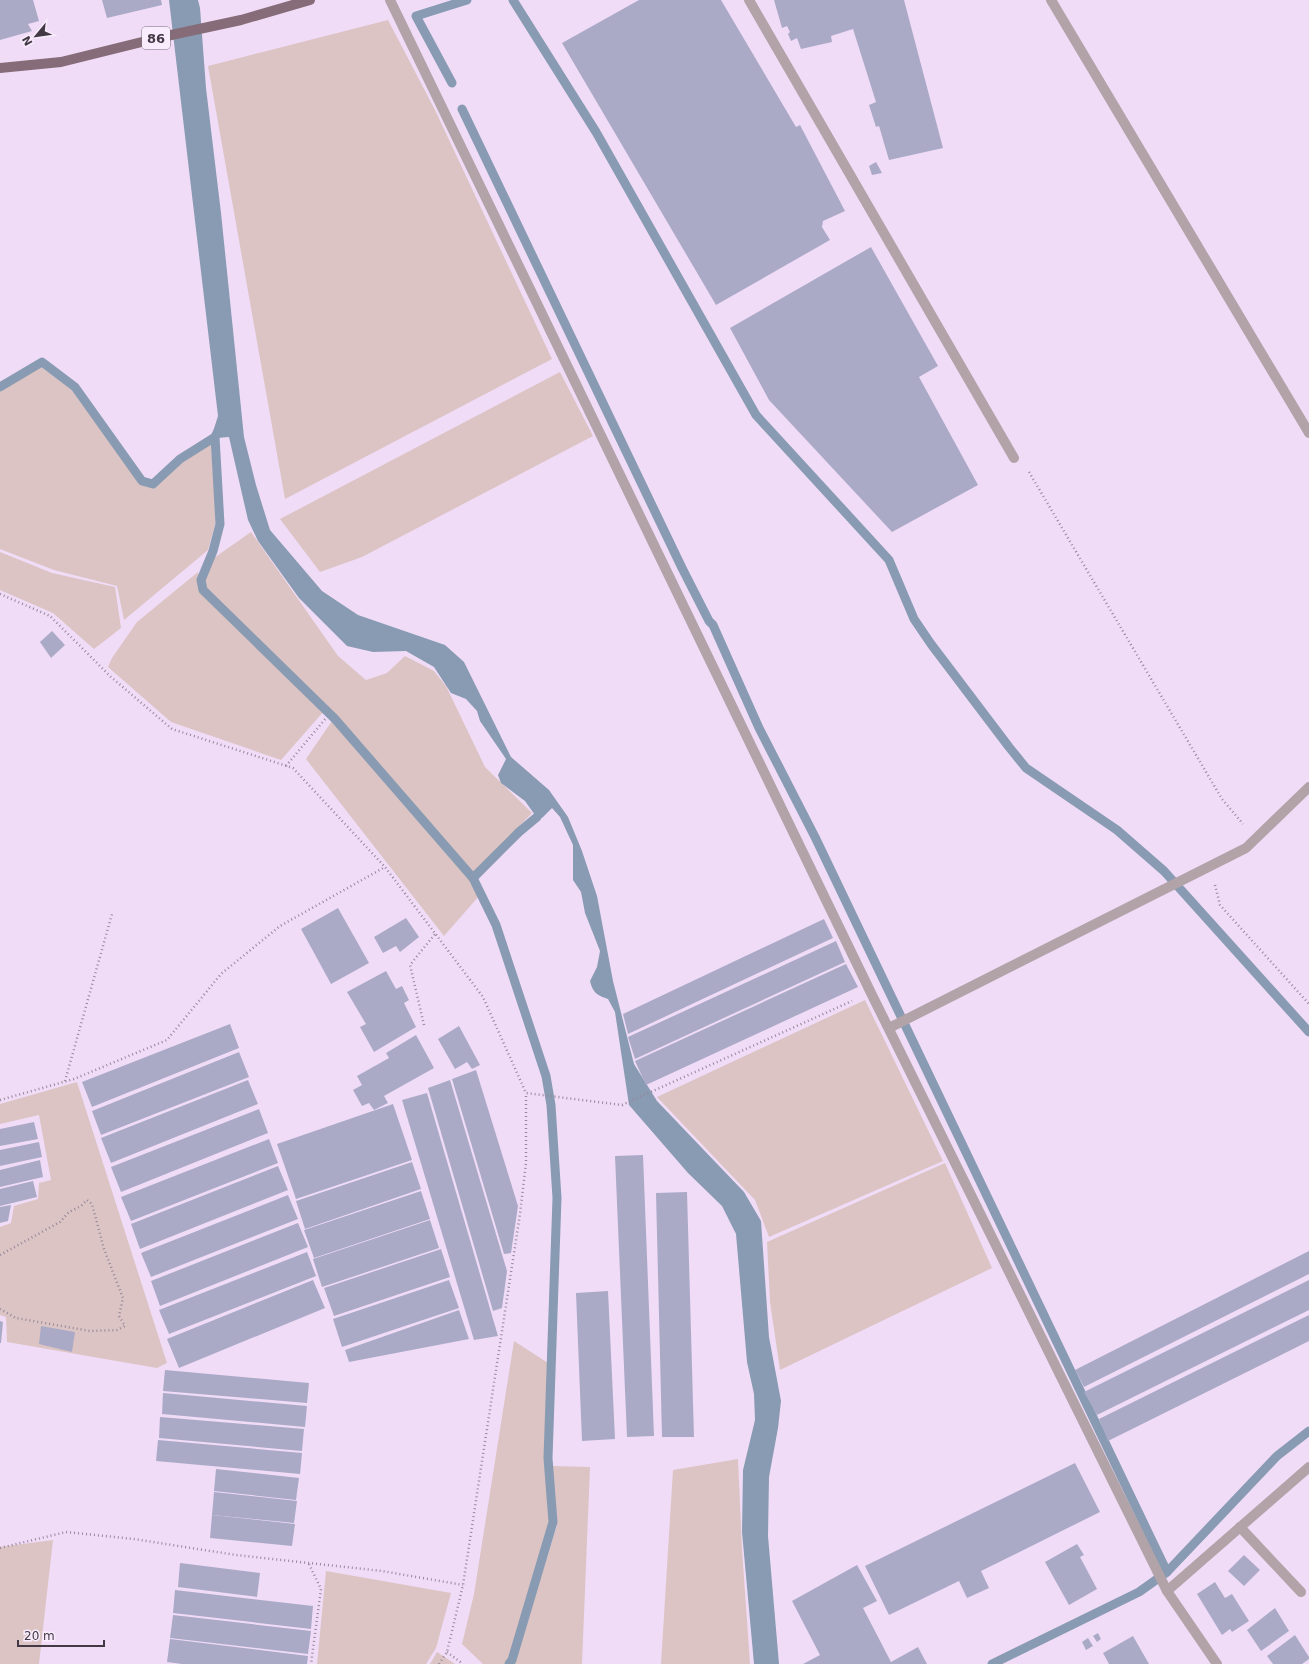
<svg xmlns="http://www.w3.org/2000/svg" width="1309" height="1664" font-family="'DejaVu Sans',sans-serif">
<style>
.green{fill:#dbc4c3}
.water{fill:#889bb2}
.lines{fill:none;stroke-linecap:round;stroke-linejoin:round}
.stream{stroke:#889bb2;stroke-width:9}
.building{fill:#aaaac7}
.path{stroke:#97889c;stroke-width:2.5;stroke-dasharray:1 3;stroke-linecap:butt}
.service{stroke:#b2a3a9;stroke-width:10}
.minor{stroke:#b2a3a9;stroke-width:10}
.primary{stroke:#866c78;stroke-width:10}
.labels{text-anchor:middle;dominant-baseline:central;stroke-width:3.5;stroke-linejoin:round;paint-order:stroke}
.shield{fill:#f9ecfd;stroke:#796f7c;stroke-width:1}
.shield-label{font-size:13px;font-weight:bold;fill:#423945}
</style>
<rect width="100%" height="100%" fill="#f1dcf8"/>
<g class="green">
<polygon points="388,20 435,110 552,359 285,499 208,66"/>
<polygon points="41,367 71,389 139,482 153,487 180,464 211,443 216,521 208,550 124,620 117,586 54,570 0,549 0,391"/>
<polygon points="560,372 593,436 362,557 320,572 280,519"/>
<polygon points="251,532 338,656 366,680 387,673 405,656 434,671 446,686 485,767 532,813 473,874 338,719 208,590 204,582 214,558"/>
<polygon points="0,552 52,573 115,587 121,628 94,649 53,613 0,590"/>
<polygon points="198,572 201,589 324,711 281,760 171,722 108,667 112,658 137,622"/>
<polygon points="332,721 471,880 479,896 444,936 306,759"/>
<polygon points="865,1000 943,1161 769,1237 755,1200 657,1097"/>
<polygon points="77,1082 167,1363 157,1368 7,1342 6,1317 0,1315 0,1227 11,1223 14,1206 38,1199 39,1183 51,1180 39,1115 0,1124 0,1104"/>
<polygon points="945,1163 992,1268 780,1370 770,1302 767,1242"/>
<polygon points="514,1341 548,1363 544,1455 551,1521 510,1657 505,1664 483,1664 462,1644 474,1594"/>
<polygon points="738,1459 742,1549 750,1664 661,1664 673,1470"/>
<polygon points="552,1466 590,1467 582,1664 514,1664 557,1525"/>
<polygon points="53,1540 39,1664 0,1664 0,1547"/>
<polygon points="326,1571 451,1593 436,1648 426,1664 317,1664"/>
<polygon points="437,1652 455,1664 430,1664"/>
</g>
<path class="water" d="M 169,0 L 198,0 L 200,8 L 206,88 L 221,213 L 244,437 L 256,485 L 270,530 L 322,591 L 358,615 L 445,645 L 464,662 L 511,757 L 549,790 L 568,817 L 582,851 L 597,896 L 613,981 L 634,1064 L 657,1101 L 744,1192 L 761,1221 L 769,1337 L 781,1401 L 778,1428 L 769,1477 L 768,1536 L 779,1664 L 754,1664 L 742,1532 L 743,1470 L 755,1420 L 754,1394 L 747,1362 L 736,1234 L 722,1206 L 688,1173 L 629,1105 L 615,1012 L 608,999 C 597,995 593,993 590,981 L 597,967 L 600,951 L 585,913 L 581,892 L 573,880 L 573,845 L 560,817 L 552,808 L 542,818 L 535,815 L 525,801 L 501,783 L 498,775 L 506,759 L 480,721 L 477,711 L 466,699 L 451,693 L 434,667 L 406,651 L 373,652 L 347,646 L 299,598 L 258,541 L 248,520 L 229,437 L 217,438 L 212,435 L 218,416 Z"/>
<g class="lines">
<g class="stream">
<polyline points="513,0 596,132 756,415 889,560 914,619 931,644 1009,747 1026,768 1117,830 1164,871 1309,1032"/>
<polyline points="452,83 416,16 467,0"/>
<polyline points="462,109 682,568 709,621 713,625 759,728 815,837 1167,1572"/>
<polyline points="0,387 42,362 75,387 142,481 153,484 180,459 215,437"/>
<polyline points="220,427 215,437 220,524 213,551 201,580 203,590 335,719 473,878 496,925 546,1076 551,1105 557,1198 548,1458 553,1522 512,1660 509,1664"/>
<polyline points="473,878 519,832 537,817"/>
<polyline points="992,1664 1139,1592 1167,1572 1277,1456 1309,1431"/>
</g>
</g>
<g class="building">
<polygon points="0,0 33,0 39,21 28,24 32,31 0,40"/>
<polygon points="102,0 161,0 162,5 107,18"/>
<polygon points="639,0 721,0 796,127 800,125 845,211 823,221 822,227 830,240 716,305 562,43"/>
<polygon points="774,0 904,0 943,148 889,160 879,126 876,127 869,105 876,102 853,29 831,36 832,42 801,49 797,38 791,41 788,34 790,32 787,26 782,28"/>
<polygon points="876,162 882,173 872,175 869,166"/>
<polygon points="871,247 938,366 919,377 978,485 892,532 769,400 730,328"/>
<polygon points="52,631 65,645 51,658 40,642"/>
<polygon points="338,908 369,963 331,984 301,929"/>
<polygon points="406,918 419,937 400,952 396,946 383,953 374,937"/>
<polygon points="824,919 833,938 628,1034 623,1014"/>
<polygon points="836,941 845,962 635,1059 628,1037"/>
<polygon points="846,964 858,987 646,1085 635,1061"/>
<polygon points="386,971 396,989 402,986 409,1000 404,1003 416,1027 374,1052 360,1027 366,1024 347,992"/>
<polygon points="230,1024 239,1048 92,1107 82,1082"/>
<polygon points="459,1026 480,1065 472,1069 467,1062 455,1069 438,1039"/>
<polygon points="416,1035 434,1068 384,1096 388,1103 374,1110 369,1103 362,1106 353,1090 362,1085 357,1076 389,1058 386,1053"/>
<polygon points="239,1052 249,1077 101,1135 92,1111"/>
<polygon points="476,1070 518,1206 511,1253 504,1254 452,1079"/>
<polygon points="248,1080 258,1104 111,1163 101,1138"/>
<polygon points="450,1080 507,1271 502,1308 493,1311 428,1088"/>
<polygon points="427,1093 498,1336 474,1340 402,1100"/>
<polygon points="393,1104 412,1160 296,1199 277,1144"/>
<polygon points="259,1109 268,1133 121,1192 111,1167"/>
<polygon points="34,1122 38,1139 0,1146 0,1129"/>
<polygon points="269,1139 278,1163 131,1221 121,1197"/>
<polygon points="39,1142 42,1157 0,1166 0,1150"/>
<polygon points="643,1155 654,1436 627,1437 615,1156"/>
<polygon points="40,1160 43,1177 0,1187 0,1170"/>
<polygon points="412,1162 421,1189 305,1229 296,1201"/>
<polygon points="278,1166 288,1190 140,1249 131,1224"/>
<polygon points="33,1181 37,1197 0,1206 0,1189"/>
<polygon points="421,1191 430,1219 314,1258 304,1230"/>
<polygon points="687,1192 694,1437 662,1437 656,1193"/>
<polygon points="288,1195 298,1219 151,1277 141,1253"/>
<polygon points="11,1205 8,1221 0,1223 0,1207"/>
<polygon points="430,1220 439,1248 322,1287 313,1259"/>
<polygon points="298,1223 308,1247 160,1306 151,1281"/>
<polygon points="441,1249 450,1277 334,1316 324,1288"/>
<polygon points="1309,1251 1309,1274 1084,1387 1075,1370"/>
<polygon points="307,1252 316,1276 169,1334 159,1310"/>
<polygon points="313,1280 325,1308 179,1368 167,1339"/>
<polygon points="449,1280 459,1308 342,1347 333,1319"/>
<polygon points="1309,1280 1309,1310 1097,1415 1084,1392"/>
<polygon points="608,1291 615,1439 582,1441 576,1293"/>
<polygon points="459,1310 469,1339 349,1362 345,1350"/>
<polygon points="1309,1315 1309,1341 1108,1441 1099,1419"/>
<polygon points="0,1321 3,1322 1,1343 0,1343"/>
<polygon points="41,1326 75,1332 72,1352 39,1344"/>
<polygon points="165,1370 309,1383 307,1403 163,1391"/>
<polygon points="163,1393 307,1406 305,1427 162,1414"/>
<polygon points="160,1417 304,1429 302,1451 159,1438"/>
<polygon points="158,1440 302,1453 300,1474 156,1461"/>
<polygon points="1075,1463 1100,1512 981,1571 989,1588 967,1598 959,1581 889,1615 865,1566"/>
<polygon points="216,1469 299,1478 296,1500 214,1491"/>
<polygon points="214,1492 297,1501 294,1523 212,1515"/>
<polygon points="212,1515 295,1524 292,1546 210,1538"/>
<polygon points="1077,1544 1084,1555 1080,1557 1097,1589 1069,1605 1045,1562"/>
<polygon points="1244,1555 1260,1570 1244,1586 1228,1571"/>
<polygon points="180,1563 260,1573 257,1597 178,1587"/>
<polygon points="857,1565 877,1601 863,1608 891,1662 918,1647 927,1664 803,1664 820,1655 792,1601"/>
<polygon points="1215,1582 1225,1598 1232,1594 1249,1621 1232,1632 1230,1629 1222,1635 1197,1594"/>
<polygon points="175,1590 313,1606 311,1629 173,1613"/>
<polygon points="1275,1608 1289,1631 1261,1651 1247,1630"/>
<polygon points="173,1615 311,1631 308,1654 170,1638"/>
<polygon points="1098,1633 1101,1639 1097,1642 1093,1636"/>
<polygon points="1295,1635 1309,1657 1309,1659 1302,1664 1273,1664 1267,1656"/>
<polygon points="1133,1636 1149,1664 1109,1664 1103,1653"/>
<polygon points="1088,1638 1093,1646 1086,1650 1082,1642"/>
<polygon points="170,1639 308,1656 307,1664 182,1664 167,1662"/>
</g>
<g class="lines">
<g class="path">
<polyline points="1029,472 1222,799 1243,824"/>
<polyline points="0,594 50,616 111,677 172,729 293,768 385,867 483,997 526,1093 622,1105 852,1001"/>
<polyline points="286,766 326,718"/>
<polyline points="1215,885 1220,905 1309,1004"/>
<polyline points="424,1025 410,965 435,934"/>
<polyline points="65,1081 112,914"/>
<polyline points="0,1100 74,1079 167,1040 221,974 280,926 385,867"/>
<polyline points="0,1255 60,1222 69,1212 81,1206 87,1200 92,1204 104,1249 123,1298 119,1316 125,1326 117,1330 90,1331 16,1318 0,1309"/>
<polyline points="0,1548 66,1532 134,1539 236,1555 382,1571 463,1585"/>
<polyline points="309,1564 321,1589 311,1664"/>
<polyline points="447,1652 463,1664"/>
<polyline points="439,1664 447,1652 463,1585 520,1214 526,1163 526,1093"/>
</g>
<polyline class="service" points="889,1028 1246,848 1309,787"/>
<g class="minor">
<polyline points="390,0 871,993 1167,1591 1217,1664"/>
<polyline points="749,0 1014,458"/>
<polyline points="1051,0 1309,433"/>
<polyline points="1240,1527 1301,1592"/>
<polyline points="1167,1591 1309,1467"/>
</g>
<polyline class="primary" points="0,68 61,62 162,37 241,20 310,0"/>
</g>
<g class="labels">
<rect class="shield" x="142" y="27" width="28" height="22" rx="3"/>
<g class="shield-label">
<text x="156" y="38">86</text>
</g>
</g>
<g transform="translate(36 36) rotate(241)" stroke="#f9ecfd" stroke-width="3" paint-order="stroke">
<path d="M0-3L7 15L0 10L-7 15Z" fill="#423945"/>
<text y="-6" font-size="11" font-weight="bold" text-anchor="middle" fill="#423945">N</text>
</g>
<path d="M18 1640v6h86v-6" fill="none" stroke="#423945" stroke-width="2"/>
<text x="24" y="1640" font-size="12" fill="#423945" stroke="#f9ecfd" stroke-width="3" paint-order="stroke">20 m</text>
</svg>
